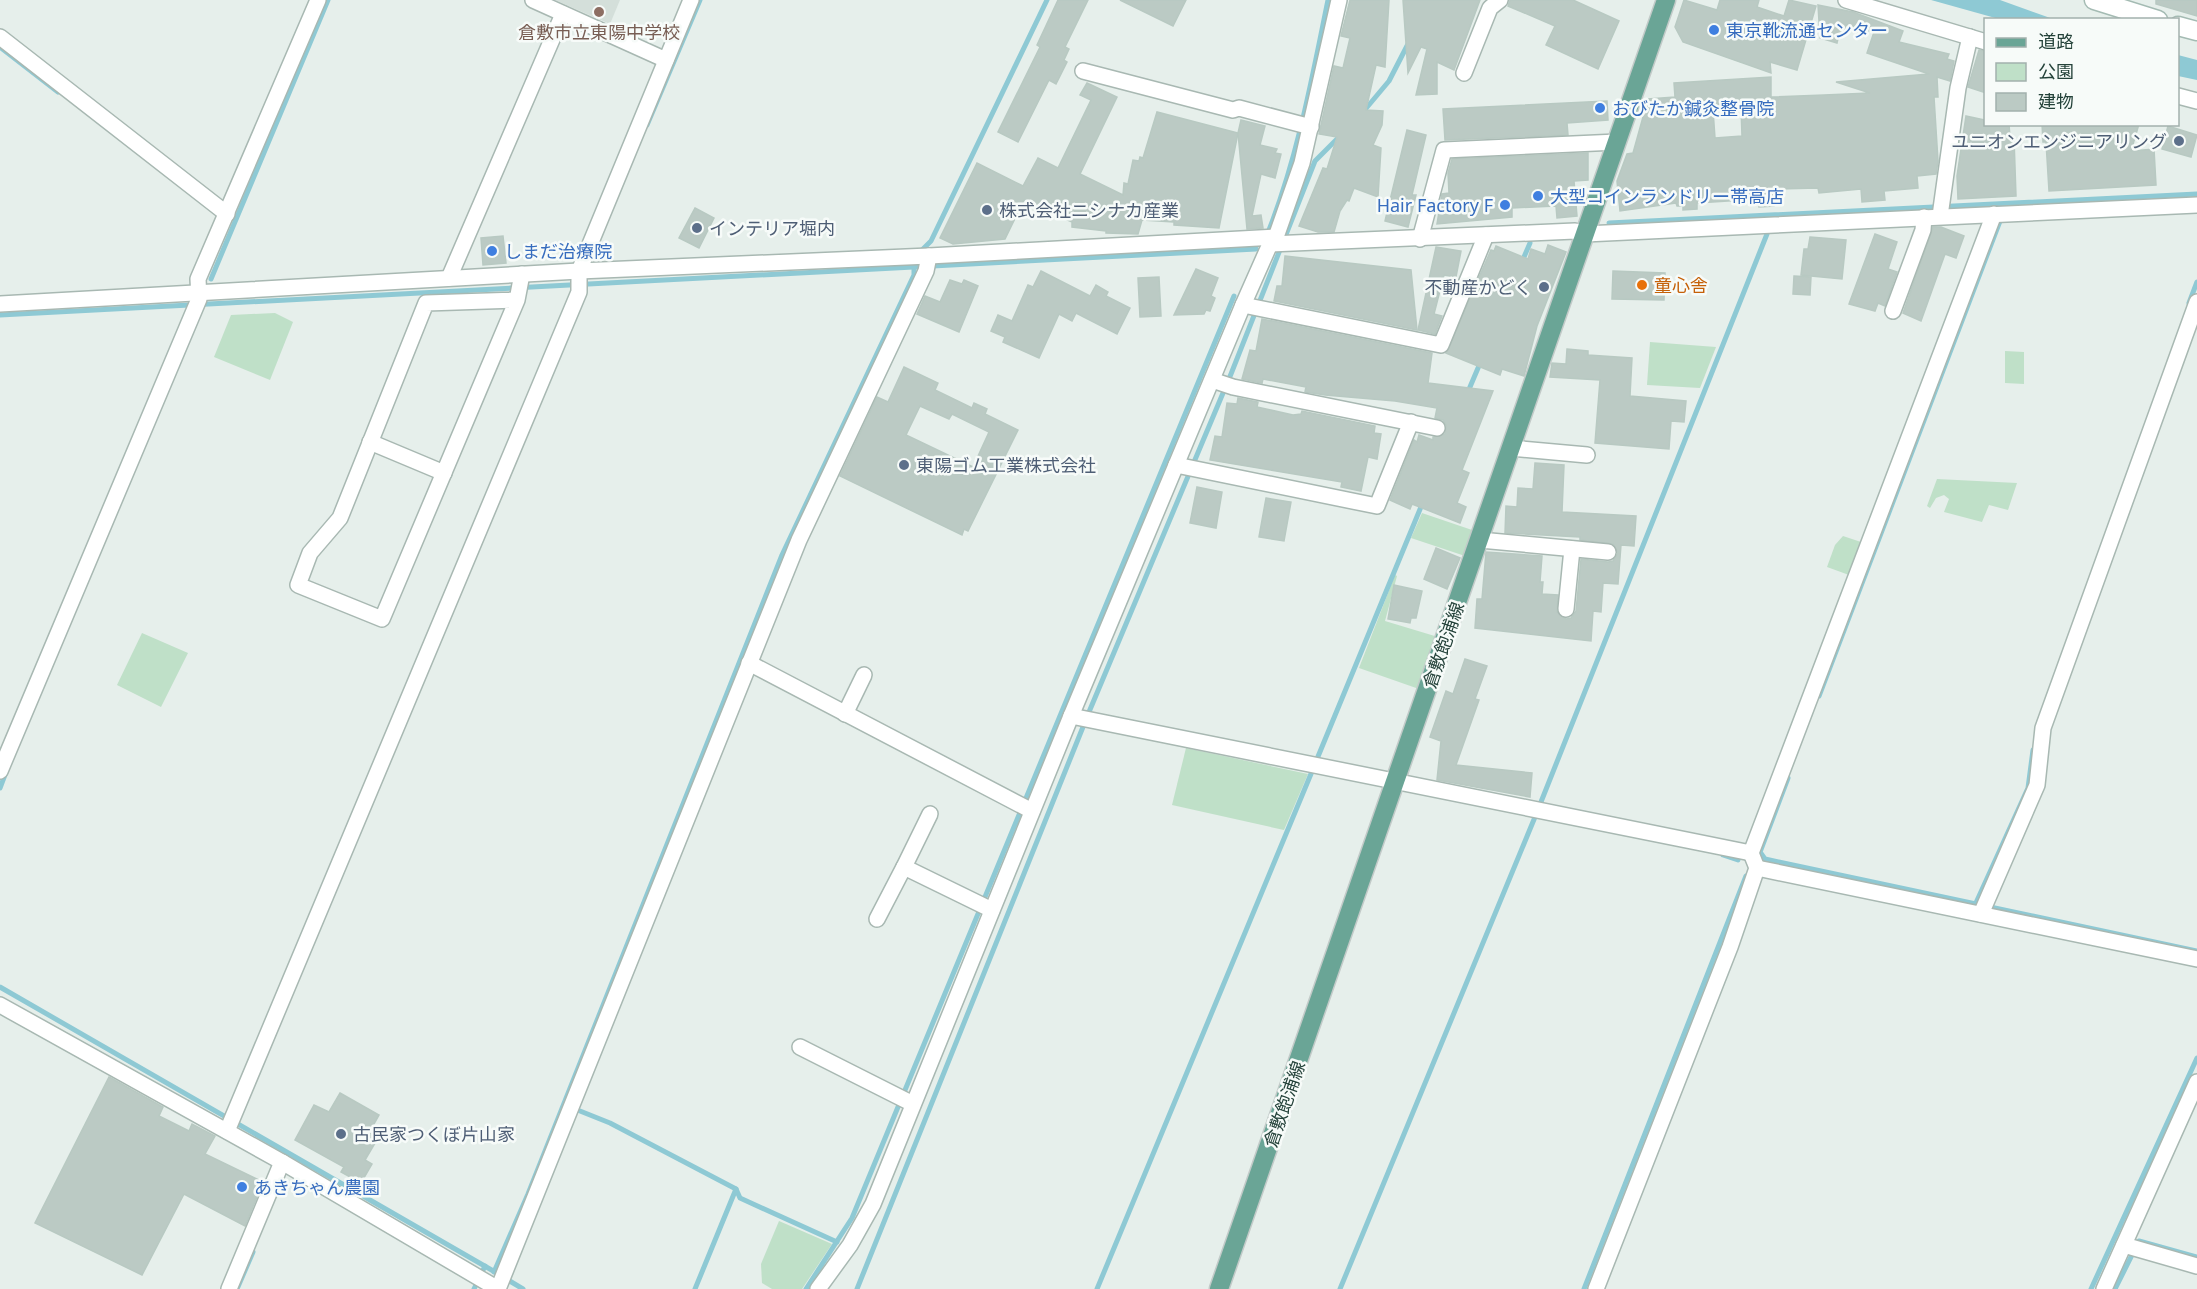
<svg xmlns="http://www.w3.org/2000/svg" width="2197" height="1289" font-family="'Noto Sans','Noto Sans JP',sans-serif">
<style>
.built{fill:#d4dfda}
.green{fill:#bfe0c8}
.water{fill:#8ec9d4}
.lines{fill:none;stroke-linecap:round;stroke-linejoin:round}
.stream{stroke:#8ec9d4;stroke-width:5}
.building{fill:#bbcac4;stroke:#b8c9c2;stroke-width:1.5;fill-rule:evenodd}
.minor-casing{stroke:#a8b8b2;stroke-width:18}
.secondary-casing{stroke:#a4bbb3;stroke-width:21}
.primary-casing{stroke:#c2cac8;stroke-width:21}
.minor{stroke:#fff;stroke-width:15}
.secondary{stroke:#fff;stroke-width:18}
.primary{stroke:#6aa596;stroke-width:18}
.education-dot{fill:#8d6e63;stroke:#f7fbf9;stroke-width:2}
.shop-dot{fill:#3f7fe0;stroke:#f7fbf9;stroke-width:2}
.service-dot{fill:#5c6f8a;stroke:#f7fbf9;stroke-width:2}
.food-dot{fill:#e8710a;stroke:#f7fbf9;stroke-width:2}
.labels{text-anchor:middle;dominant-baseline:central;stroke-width:5;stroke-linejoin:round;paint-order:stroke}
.shop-label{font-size:18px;fill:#366cbe;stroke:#f7fbf9;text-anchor:start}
.education-label{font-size:18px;fill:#785e54;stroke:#f7fbf9}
.service-label{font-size:18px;fill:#4e5e75;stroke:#f7fbf9;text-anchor:start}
.food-label{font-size:18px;fill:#c56008;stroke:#f7fbf9;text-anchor:start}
.street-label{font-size:18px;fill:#24423a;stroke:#f7fbf9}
</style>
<rect width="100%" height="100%" fill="#e6efeb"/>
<polygon class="built" points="555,0 620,0 610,24"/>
<g class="green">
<polygon points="275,313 293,322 270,380 214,357 231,315"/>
<polygon points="1650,342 1716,347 1700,388 1647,385"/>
<polygon points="2005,351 2024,352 2024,384 2005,383"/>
<polygon points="1937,479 2017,483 2008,510 1989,505 1982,522 1944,512 1949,499 1944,495 1936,498 1930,508 1927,506"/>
<polygon points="1422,513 1475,531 1465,556 1411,538"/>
<polygon points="1843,536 1861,542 1849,575 1827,567 1835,545"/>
<polygon points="1395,575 1397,576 1385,621 1438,637 1419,689 1359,668"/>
<polygon points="142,633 188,653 161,707 117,685"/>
<polygon points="1186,748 1308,774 1284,830 1172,805"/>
<polygon points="779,1221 832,1244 802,1289 772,1289 762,1283 761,1264"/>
</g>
<g class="water">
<polygon points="1931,0 2000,0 2053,19 1999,19"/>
<polygon points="2178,55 2197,60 2197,80 2178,76"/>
</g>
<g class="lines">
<g class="stream">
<polyline points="0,47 58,92"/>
<polyline points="1363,112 1389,81 1409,42"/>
<polyline points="647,125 700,0"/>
<polyline points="1609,223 2197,194"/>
<path d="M 1269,230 C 1298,156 1312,78 1328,0"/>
<polyline points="920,252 931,241 1047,0"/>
<polyline points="1521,264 1530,243"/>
<polyline points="211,279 328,0"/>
<polyline points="2189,303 2197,282"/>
<polyline points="0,315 1256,249"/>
<polyline points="1467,394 1481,361"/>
<polyline points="1819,696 2000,221"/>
<polyline points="1317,759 1423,502"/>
<polyline points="1788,778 1760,852 1765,859 2197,951"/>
<polyline points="0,788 6,772"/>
<polyline points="1723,855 1738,860"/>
<polyline points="1975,905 2028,788 2033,750"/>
<polyline points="0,987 495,1272"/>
<polyline points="580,1111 610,1123 736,1189 740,1198 837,1242"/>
<polyline points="494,1272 528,1194 782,555 914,275 914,268"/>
<polyline points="503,1277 523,1289"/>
<polyline points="237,1289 253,1252"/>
<polyline points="474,1289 485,1266"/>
<polyline points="695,1289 736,1189"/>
<polyline points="806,1289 852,1218 1234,296"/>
<polyline points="857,1289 1089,712 1231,374 1315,161 1340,136"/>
<polyline points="1097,1289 1313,769"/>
<polyline points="1340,1289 1535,817 1767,234"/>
<polyline points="1584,1289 1746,876"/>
<polyline points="2091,1289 2197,1058"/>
<polyline points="2115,1289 2139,1241 2197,1257"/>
</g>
</g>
<g class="building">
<polygon points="1058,0 1088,0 1065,47 1069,49 1064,60 1067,62 1056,84 1049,80 1018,142 998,132 1040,47 1037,45"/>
<polygon points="1120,0 1186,0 1173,26"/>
<polygon points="1350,0 1389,0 1385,67 1376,65 1366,110 1383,111 1382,125 1373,145 1381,148 1378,197 1354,188 1349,201 1347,200 1340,211 1334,232 1318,232 1299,226 1323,168 1327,169 1337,137 1319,134 1334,66 1343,68 1350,38 1341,36"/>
<polygon points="1403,0 1480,0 1454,70 1437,62 1437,94 1416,95 1427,49 1421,47 1408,73"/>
<polygon points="1510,0 1573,0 1619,21 1598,69 1546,45 1555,26 1508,6"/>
<polygon points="1684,0 1717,10 1720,0 1759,0 1757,7 1784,16 1789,0 1816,6 1797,70 1770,62 1771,73 1683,42 1675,27"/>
<polygon points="2156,0 2197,0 2197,16 2156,4"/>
<path d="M 1818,5 L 1853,12 L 1903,31 L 1899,42 L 1949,54 L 1947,59 L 1954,61 L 1950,81 L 1937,77 L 1938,97 L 1934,97 L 1938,161 L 1936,174 L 1917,176 L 1918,188 L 1884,191 L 1885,200 L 1862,202 L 1861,189 L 1819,193 L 1818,188 L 1774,189 L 1774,206 L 1759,207 L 1759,199 L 1697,203 L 1697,209 L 1683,210 L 1683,206 L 1677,206 L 1676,203 L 1620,211 L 1617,181 L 1627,154 L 1633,153 L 1648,99 L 1675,97 L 1674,83 L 1771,77 L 1771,97 L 1824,95 L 1870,93 L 1836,82 L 1929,74 L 1867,53 L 1874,32 L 1846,25 L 1843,36 L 1839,34 L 1837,43 L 1820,38 ZM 1741,108 L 1742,136 L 1715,138 L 1713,110 Z"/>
<polygon points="1979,50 1986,51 1986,93 1968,87"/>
<polygon points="1087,83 1117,97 1080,174 1123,195 1124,183 1128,184 1133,160 1139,161 1140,157 1143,158 1157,112 1238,133 1219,228 1174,225 1174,222 1142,220 1138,234 1106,233 1106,231 1072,227 1072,222 1024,200 1005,239 953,244 940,238 977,163 1023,186 1038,158 1058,168 1091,100 1080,95"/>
<polygon points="1607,101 1608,120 1567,123 1568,135 1445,140 1443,109"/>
<polygon points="1966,116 1985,120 1984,124 2009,124 2010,138 2014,138 2016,196 1958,199 1957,176"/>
<polygon points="1241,120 1265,126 1260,145 1277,149 1275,153 1281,154 1275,178 1261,174 1252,216 1261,215 1263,228 1247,229 1238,133"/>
<polygon points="2042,124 2139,124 2131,151 2154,149 2156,185 2049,191 2046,142 2043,142"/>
<polygon points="2168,126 2197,135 2191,157 2162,149"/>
<polygon points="1407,130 1426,135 1412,195 1416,195 1408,227 1385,221"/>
<polygon points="1588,153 1588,180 1574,181 1577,216 1557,218 1556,206 1512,208 1512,217 1437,224 1442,194 1449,193 1448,173 1452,159"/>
<polygon points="695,208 714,218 699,248 679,238"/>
<polygon points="1933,227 1941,227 1964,236 1956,258 1945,254 1921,321 1903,313"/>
<polygon points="1875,234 1897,242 1888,269 1897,272 1885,306 1878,303 1875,311 1849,304"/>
<polygon points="503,236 506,263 483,265 481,238"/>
<polygon points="1810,237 1846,240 1842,279 1801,275 1804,249 1808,249"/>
<polygon points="1548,245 1566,252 1537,326 1524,376 1502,369 1500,375 1446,353 1491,250 1494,251 1496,246 1528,259 1531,249 1545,254"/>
<polygon points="1436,247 1461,251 1456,277 1444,275 1434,314 1442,316 1435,334 1418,330"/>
<polygon points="1285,256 1411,270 1417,330 1274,301 1277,286 1282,286"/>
<polygon points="1196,269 1218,278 1211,296 1215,298 1210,311 1206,310 1204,314 1174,315"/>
<polygon points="1041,271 1090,296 1096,285 1108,292 1106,296 1130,308 1117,334 1076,313 1072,321 1059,314 1039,358 1003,342 1005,337 991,331 998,315 1012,321 1028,285 1033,287"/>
<polygon points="1613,271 1665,273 1664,300 1612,299"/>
<polygon points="1794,276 1811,277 1810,295 1793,294"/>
<polygon points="1159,277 1161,316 1140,317 1138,278"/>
<polygon points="950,280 962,284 964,280 978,286 959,332 917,314 925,296 940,302"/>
<polygon points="1262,319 1432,353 1428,383 1493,391 1462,470 1469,473 1457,503 1466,507 1460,523 1412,504 1410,509 1390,500 1414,440 1417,442 1419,435 1433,440 1433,437 1445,434 1446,425 1443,420 1435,418 1437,408 1395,401 1325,395 1305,392 1306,387 1263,379 1262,383 1242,379 1250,350 1256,351"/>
<polygon points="1567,349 1588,351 1588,355 1632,358 1630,396 1686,401 1684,422 1671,421 1669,449 1595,443 1600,380 1550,377 1552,363 1566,364"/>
<path d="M 904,367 L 938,383 L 935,390 L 972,408 L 974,403 L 987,409 L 985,414 L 1018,430 L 968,531 L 964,529 L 962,535 L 840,476 L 877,397 L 888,402 ZM 920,406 L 949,419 L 952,414 L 989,432 L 973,467 L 906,435 Z"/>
<polygon points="1238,398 1258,402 1257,407 1293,415 1301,414 1302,411 1375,426 1374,433 1381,434 1377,459 1368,457 1361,491 1341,487 1342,482 1210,460 1215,436 1222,437 1227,403 1237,404"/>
<polygon points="1535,463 1564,465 1562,512 1636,516 1634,546 1621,545 1618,584 1603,583 1601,612 1593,611 1591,641 1475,628 1477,599 1482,599 1486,552 1542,556 1540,582 1543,582 1542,594 1558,595 1557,612 1566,619 1571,618 1576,611 1581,559 1608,562 1613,561 1618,553 1613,544 1580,540 1580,537 1505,533 1506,506 1517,507 1518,488 1533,489"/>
<polygon points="1197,487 1222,492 1216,528 1190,523"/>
<polygon points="1266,498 1291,502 1284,541 1259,537"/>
<polygon points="1436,548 1460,558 1447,589 1424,579"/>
<polygon points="1394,585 1422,591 1416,618 1411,618 1410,623 1388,619"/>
<polygon points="1465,659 1487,666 1475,699 1479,700 1456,765 1532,773 1530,797 1437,780 1441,741 1430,737 1446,691 1453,694"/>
<polygon points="109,1077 163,1107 159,1116 189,1131 192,1124 215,1136 205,1154 263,1182 245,1226 184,1194 142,1275 35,1223"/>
<polygon points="340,1093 379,1115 369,1133 378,1138 365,1160 372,1164 361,1183 341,1172 344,1167 295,1140 314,1105 329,1112"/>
</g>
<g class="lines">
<g class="minor-casing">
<g id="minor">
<polyline points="533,0 666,60"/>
<polyline points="1846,0 1986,42"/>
<polyline points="0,37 227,214"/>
<polyline points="1083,71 1233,110 1239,108 1311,127"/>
<polyline points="1464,73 1490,8 1500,0"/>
<polyline points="2178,96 2197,101"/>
<polyline points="1940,216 1958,88 1970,37"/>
<polyline points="1420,239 1444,150 1617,142"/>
<polyline points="1270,244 1575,231 1585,234 2197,205"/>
<polyline points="449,278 563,14"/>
<polyline points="517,300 426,303 340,518 310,553 298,585 382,619 517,300 522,274"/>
<polyline points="0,304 579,271 929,256 1276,237"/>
<polyline points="1243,305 1441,345 1486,235"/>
<polyline points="1893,311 1923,230 1924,217"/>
<polyline points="1212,380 1233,387 1437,428"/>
<polyline points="370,442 444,473"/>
<polyline points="1511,448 1587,455"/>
<polyline points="1176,465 1377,506 1411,422"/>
<polyline points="1480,540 1608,552"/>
<polyline points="1566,609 1572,549"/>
<polyline points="749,663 1032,811"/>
<polyline points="845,714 864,675"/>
<polyline points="1071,716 1751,853"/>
<polyline points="0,771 199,299 198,279 318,0"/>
<polyline points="904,867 930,814"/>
<polyline points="1757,868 2197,959"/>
<polyline points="1981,914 2037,785 2043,728 2197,302"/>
<polyline points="877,919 904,867 992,910"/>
<polyline points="0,1005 282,1162 498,1289"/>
<polyline points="800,1047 913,1104"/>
<polyline points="227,1131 579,292 579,271 691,0"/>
<polyline points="2124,1245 2197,1266"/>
<polyline points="229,1289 282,1162"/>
<polyline points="498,1289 799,540 926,271 929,256"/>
<polyline points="818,1289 850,1245 873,1204 1071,716 1243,305 1270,244 1276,237 1302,163 1339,0"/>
<polyline points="1596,1289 1730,947 1757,868 1751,853 1994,214"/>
<polyline points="2104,1289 2197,1082"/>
</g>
</g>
<g class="secondary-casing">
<g id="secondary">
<polyline points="2094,0 2158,20"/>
<polyline points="2178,26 2197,31"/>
</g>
</g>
<g class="primary-casing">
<polyline id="primary" points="1219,1289 1666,0"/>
</g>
<use href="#minor" class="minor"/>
<use href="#secondary" class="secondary"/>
<use href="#primary" class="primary"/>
</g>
<circle class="education-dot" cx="599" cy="12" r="6"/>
<g class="shop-dot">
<circle cx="1714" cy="30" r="6"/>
<circle cx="1600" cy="108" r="6"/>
<circle cx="1538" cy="196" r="6"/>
<circle cx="1505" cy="205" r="6"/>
<circle cx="492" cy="251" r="6"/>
<circle cx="242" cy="1187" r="6"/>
</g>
<g class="service-dot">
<circle cx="2179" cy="141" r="6"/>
<circle cx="987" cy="210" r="6"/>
<circle cx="697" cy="228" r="6"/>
<circle cx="1544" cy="287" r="6"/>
<circle cx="904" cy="465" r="6"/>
<circle cx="341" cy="1134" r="6"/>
</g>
<circle class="food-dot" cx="1642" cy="285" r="6"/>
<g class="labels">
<g class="shop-label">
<text x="1726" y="30">東京靴流通センター</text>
<text x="1612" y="108">おびたか鍼灸整骨院</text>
<text x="1550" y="196">大型コインランドリー帯高店</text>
<text x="1493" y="205" text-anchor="end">Hair Factory F</text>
<text x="504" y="251">しまだ治療院</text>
<text x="254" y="1187">あきちゃん農園</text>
</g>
<g class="education-label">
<text x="599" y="32">倉敷市立東陽中学校</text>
</g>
<g class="service-label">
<text x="2167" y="141" text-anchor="end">ユニオンエンジニアリング</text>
<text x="999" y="210">株式会社ニシナカ産業</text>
<text x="709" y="228">インテリア堀内</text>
<text x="1532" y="287" text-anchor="end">不動産かどく</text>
<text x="916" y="465">東陽ゴム工業株式会社</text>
<text x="353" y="1134">古民家つくぼ片山家</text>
</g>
<g class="food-label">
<text x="1654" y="285">童心舎</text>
</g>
<g class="street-label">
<text transform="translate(1443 645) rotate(-71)">倉敷飽浦線</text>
<text transform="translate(1284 1104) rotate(-71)">倉敷飽浦線</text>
</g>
</g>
<rect x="1984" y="18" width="195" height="108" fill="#f7fbf9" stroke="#a3b1ad" stroke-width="1.5"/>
<rect x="1996" y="38" width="30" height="9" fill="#6aa596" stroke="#a3b1ad" stroke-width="1.5"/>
<text x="2038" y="48" font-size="18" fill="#24423a">道路</text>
<rect x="1996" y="63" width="30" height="18" fill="#bfe0c8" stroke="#a3b1ad" stroke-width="1.5"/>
<text x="2038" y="78" font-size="18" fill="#24423a">公園</text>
<rect x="1996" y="93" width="30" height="18" fill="#bbcac4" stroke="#a3b1ad" stroke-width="1.5"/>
<text x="2038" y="108" font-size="18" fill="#24423a">建物</text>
</svg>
